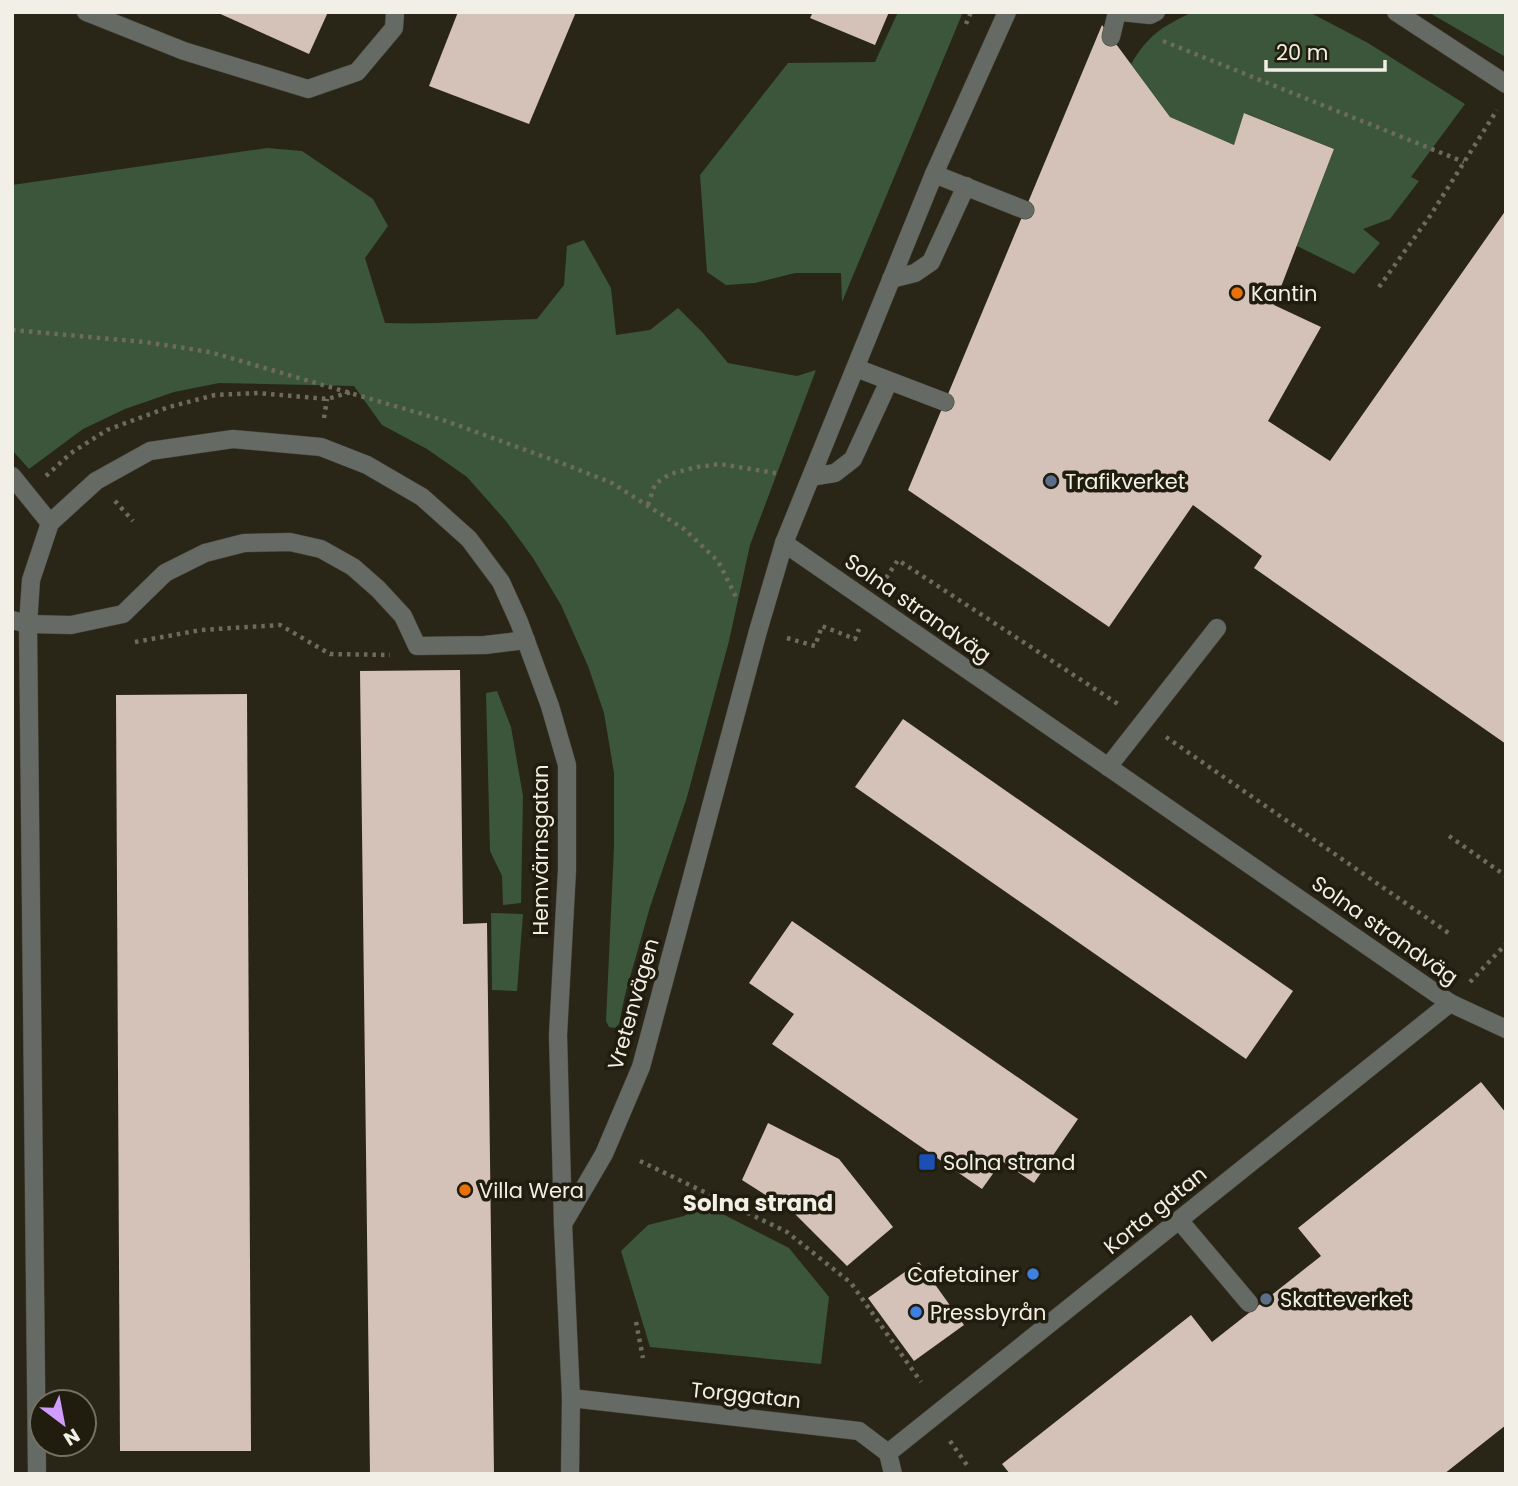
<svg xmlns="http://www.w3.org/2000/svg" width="1518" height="1486" font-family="Poppins,sans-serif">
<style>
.green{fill:#3b563b}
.building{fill:#d4c1b8}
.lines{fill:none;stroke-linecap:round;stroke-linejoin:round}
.minor-casing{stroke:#454234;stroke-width:19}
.path{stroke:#6d6b5d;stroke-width:4.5;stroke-dasharray:3.5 5;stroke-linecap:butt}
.minor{stroke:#656a65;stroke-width:18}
.food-dot{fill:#e8710a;stroke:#201c0e;stroke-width:2.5}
.service-dot{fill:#5c6f8a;stroke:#201c0e;stroke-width:2.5}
.transit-dot{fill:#1a4fb4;stroke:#201c0e;stroke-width:2.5}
.shop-dot{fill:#3f7fe0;stroke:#201c0e;stroke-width:2.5}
.labels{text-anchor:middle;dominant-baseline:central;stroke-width:7;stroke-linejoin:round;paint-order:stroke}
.poi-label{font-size:21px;fill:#f2f0e6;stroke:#201c0e;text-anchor:start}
.street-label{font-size:21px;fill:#f2f0e6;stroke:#201c0e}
.neighbourhood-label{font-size:23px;font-weight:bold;fill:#f2f0e6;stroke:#201c0e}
</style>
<rect width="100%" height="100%" fill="#292617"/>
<g class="green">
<polygon points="898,12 963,12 842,302 841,273 795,273 755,283 726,285 707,272 700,175 788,63 875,62"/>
<path d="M 1192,12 L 1309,12 L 1368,43 L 1465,104 L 1411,177 L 1419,181 L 1390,219 L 1363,229 L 1380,243 L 1354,274 L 1297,246 L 1334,149 L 1245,113 L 1234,145 L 1170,117 L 1131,64 C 1150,33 1161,28 1192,12 Z"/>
<polygon points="1428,12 1506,12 1506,54 1504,56"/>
<path d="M 267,148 L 302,151 L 373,199 L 388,226 L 365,258 L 385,323 C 436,325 486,320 537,319 L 564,285 L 567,246 L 584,240 L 611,288 L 616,335 L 650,330 L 678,308 L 703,333 L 728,363 L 797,376 L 816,370 L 750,545 L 729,641 L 687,797 L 650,907 L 625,995 L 619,1024 L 615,1028 L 609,1027 L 606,1021 L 614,847 L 614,773 L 604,713 L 588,666 L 561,605 L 533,558 L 506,521 L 467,477 L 427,449 L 382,425 L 354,386 L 219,383 L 174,392 L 125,409 L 83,429 L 29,469 L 12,450 L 12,185 Z"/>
<polygon points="497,691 511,727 523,796 521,903 503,905 502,876 490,851 486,693"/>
<polygon points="491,913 523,914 517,991 492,990"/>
<polygon points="705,1205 789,1248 829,1297 821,1364 650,1347 621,1251 648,1225 684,1216"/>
</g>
<g class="building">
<polygon points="216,12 328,12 309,54"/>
<polygon points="458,12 576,12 529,124 429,86"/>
<polygon points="813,12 889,12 875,45 810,18"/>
<polygon points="1102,25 1170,117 1234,145 1244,113 1334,149 1274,305 1321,327 1268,421 1330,461 1506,210 1506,744 1254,568 1262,556 1193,505 1109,627 908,490"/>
<polygon points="460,670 463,924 487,923 494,1474 370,1474 360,671"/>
<polygon points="247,694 251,1451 120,1451 116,695"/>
<polygon points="903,719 1293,991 1246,1059 855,787"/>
<polygon points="792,921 1078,1119 1034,1183 1002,1161 982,1189 772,1044 794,1014 749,983"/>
<polygon points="1481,1082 1506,1113 1506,1425 1444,1474 1010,1474 1002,1464 1191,1315 1212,1342 1321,1256 1298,1228"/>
<polygon points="768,1123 839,1159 893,1227 847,1266 795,1214 742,1180"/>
<polygon points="919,1262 964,1325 914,1361 868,1298"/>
</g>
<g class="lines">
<g class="minor-casing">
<g id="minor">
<polyline points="86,12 184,51 308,89 357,72 394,28 395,12"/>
<polyline points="1121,12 1150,15 1156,12"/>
<polyline points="1396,12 1506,84"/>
<polyline points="1111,37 1117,12"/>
<polyline points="934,174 1025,210"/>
<polyline points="891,279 915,273 931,262 966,186"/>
<polyline points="856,368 945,402"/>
<polyline points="12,476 50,523"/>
<polyline points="811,477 835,473 853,459 889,381"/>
<polyline points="784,543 1450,1003 1506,1029"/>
<polyline points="12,620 28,624 71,625 123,614 165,573 205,553 244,543 290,542 321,549 353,567 378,589 403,616 417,646 485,645 526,640"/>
<polyline points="1108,767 1217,628"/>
<polyline points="1179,1220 1249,1303"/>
<polyline points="563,1224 604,1154 641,1067 758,631 784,543 934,174 1007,12"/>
<polyline points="571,1398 859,1431 888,1453 893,1474"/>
<polyline points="888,1453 1450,1003"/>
<polyline points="37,1474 28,624 31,580 50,523 96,481 150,451 233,439 321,447 367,465 422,497 469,539 501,582 519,622 550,706 567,765 567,870 558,1035 563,1224 571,1398 570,1474"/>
</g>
</g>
<g class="path">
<polyline points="966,24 971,12"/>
<polyline points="1163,41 1464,162"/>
<polyline points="1379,287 1430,216 1497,110"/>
<polyline points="12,330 145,342 210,352 446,421 564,464 612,483 684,529 718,561 737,599"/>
<polyline points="324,418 327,399"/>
<polyline points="46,476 71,453 107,430 169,407 215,395 258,393 327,399 351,392"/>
<polyline points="115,501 133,521"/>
<polyline points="648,505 655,484 670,474 697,467 720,464 781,474"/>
<polyline points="886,578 898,560 1121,706"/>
<polyline points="787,638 815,646 822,626 855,639 859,629"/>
<polyline points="135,642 201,630 280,625 330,654 390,655"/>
<polyline points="1166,737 1450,934"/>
<polyline points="1449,836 1506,876"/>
<polyline points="1470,982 1506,944"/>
<polyline points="640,1161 787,1232 851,1283 921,1382"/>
<polyline points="636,1322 643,1358"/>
<polyline points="950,1441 969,1468"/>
</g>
<use href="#minor" class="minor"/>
</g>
<g class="food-dot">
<circle cx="1237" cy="293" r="7"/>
<circle cx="465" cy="1190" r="7"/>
</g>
<g class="service-dot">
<circle cx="1051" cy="481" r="7"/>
<circle cx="1266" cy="1299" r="7"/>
</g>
<rect class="transit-dot" x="918" y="1153" width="18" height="18" rx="3.5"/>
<g class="shop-dot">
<circle cx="1033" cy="1274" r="7"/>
<circle cx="916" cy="1312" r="7"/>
</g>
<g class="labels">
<g class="poi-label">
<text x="1251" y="293">Kantin</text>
<text x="1065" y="481">Trafikverket</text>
<text x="943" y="1162">Solna strand</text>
<text x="479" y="1190">Villa Wera</text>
<text x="1019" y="1274" text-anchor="end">Cafetainer</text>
<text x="1280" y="1299">Skatteverket</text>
<text x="930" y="1312">Pressbyrån</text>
</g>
<g class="street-label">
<text transform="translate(918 608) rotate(35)">Solna strandväg</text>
<text transform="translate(540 850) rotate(-90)">Hemvärnsgatan</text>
<text transform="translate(1385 930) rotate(35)">Solna strandväg</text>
<text transform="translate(633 1004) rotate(-74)">Vretenvägen</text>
<text transform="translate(1155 1210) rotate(-39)">Korta gatan</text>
<text transform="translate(746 1395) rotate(6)">Torggatan</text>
</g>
<g class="neighbourhood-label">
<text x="758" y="1203">Solna strand</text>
</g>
</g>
<rect width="1518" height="1486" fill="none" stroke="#f2f0e6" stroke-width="28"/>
<g transform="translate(63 1423) rotate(148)"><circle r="33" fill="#201c0e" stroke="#747164" stroke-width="2"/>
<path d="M0-5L12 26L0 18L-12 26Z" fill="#d09dff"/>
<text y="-10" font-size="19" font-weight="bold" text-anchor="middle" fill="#f2f0e6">N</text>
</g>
<path d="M1266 60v10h119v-10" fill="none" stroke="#f2f0e6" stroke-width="3.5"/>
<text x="1276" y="60" font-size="21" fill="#f2f0e6" stroke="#201c0e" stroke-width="5" paint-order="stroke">20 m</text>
</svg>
